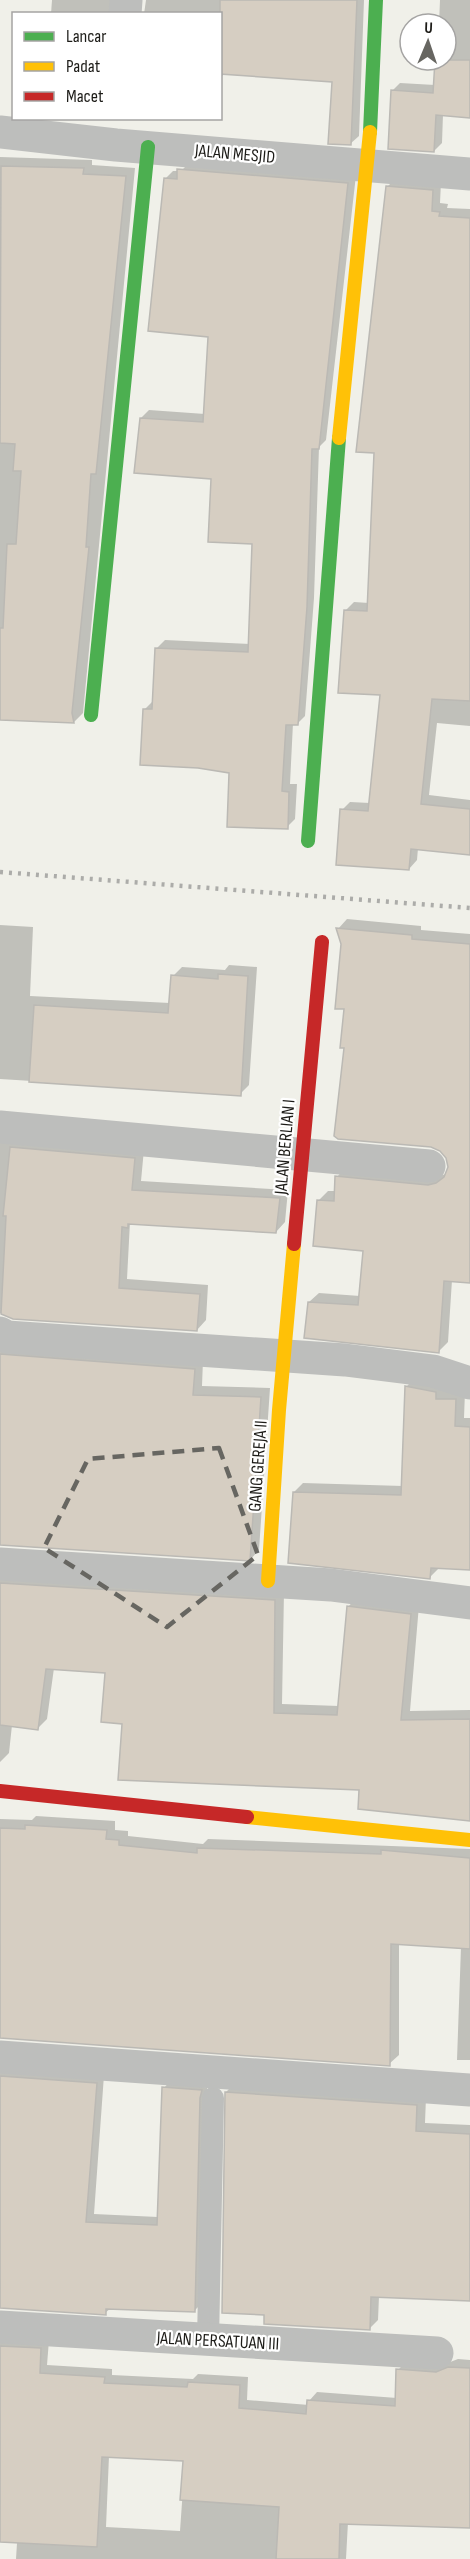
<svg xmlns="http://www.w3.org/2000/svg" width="470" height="2559" font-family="'Sofia Sans Condensed',sans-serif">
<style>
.shadow{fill:#0003;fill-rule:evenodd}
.building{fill:#d6cec2;stroke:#bbb9b4;stroke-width:1.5}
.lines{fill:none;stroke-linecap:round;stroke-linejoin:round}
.lane{stroke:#bdbebc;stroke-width:22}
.street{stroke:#bdbebc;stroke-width:33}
.fast{stroke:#4caf50;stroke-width:14}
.slow{stroke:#ffc107;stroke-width:14}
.jam{stroke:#c62828;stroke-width:14}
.rail{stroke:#acaca9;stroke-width:4.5;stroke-dasharray:3 6;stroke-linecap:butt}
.marked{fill:none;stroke:#676661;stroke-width:4.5;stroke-dasharray:12 8;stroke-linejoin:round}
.labels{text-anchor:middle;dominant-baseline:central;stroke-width:4.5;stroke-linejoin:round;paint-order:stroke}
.street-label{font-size:18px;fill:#1d1c18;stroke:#fff}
</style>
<rect width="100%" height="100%" fill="#f0f0e9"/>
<g class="shadow">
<polygon points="52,0 115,0 116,14 51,14"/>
<polygon points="146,0 364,0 359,136 350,144 333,81 225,73 220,78 220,14 144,14"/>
<polygon points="440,0 470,0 470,116 443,114 442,143 434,151 392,91 400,83 435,85 436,60 446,60 446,24 439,24"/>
<polygon points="0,157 92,160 92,165 135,168 83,713 74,722 0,719"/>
<polygon points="187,165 356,175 326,440 319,447 314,598 305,716 297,724 293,723 290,784 297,784 295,819 287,827 230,772 145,709 153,701 157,648 165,640 250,644 254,542 213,477 141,418 149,410 205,414 210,336 165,179 173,171 181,171"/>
<polygon points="396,178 441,182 440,203 448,204 447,208 470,209 470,726 437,723 429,795 470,800 470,854 418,848 417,860 409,869 342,810 350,802 370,803 381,694 346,610 354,602 369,603 387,187"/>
<polygon points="347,919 421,926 421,930 470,934 470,1282 452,1280 448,1342 438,1352 309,1302 319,1293 360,1296 364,1250 319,1200 328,1191 336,1191 337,1177 346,1167 438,1176 447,1174 449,1167 447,1157 345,1047 342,944 338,929"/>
<polygon points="0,925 33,927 30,996 170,1003 173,976 182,967 225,970 229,965 257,967 249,1085 240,1094 0,1079"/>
<polygon points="0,1134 144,1149 141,1181 288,1190 285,1222 276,1232 130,1222 127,1279 208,1285 206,1320 197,1330 13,1317 0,1313"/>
<polygon points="0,1340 203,1360 202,1386 270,1388 259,1550 250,1560 0,1544"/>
<polygon points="415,1378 465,1391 464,1418 470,1418 470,1568 440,1567 430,1577 294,1492 303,1483 403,1486 406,1387"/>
<polygon points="0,1571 284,1591 282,1704 339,1706 348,1607 357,1597 419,1605 410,1711 470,1710 470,1820 124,1723 107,1671 54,1668 47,1719 38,1728 12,1725 9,1753 0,1762"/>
<polygon points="36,1816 115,1821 115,1830 128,1831 128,1836 203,1844 208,1839 470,1849 470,2060 457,2060 461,1947 399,1943 399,2055 389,2064 0,2005 0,1819 32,1820"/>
<polygon points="0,2065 104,2075 94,2214 158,2217 164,2088 172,2079 207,2088 203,2302 194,2311 111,2308 105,2313 0,2307"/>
<polygon points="235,2083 426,2097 425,2123 470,2125 470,2299 379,2296 378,2320 369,2329 266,2313 226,2092"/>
<path d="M 0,2335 L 49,2340 L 47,2365 L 112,2369 L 112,2375 L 193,2379 L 198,2374 L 248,2377 L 247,2400 L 309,2405 L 309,2401 L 317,2392 L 397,2398 L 398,2370 L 406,2362 L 445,2364 L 458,2359 L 470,2360 L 470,2527 L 348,2522 L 346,2559 L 16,2559 L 17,2543 L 0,2542 ZM 109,2456 L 185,2460 L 180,2531 L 106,2527 Z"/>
</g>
<g class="building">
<polygon points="220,0 357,0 351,145 328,144 332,82 220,74"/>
<polygon points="435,60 470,60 470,118 436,115 434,152 388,149 391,90 433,93"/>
<polygon points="1,166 84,168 83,174 126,176 96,474 91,474 86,547 89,547 72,713 74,723 0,720 0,628 3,628 7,544 16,544 21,471 13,471 15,444 0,443"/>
<polygon points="177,169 348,183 319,449 312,449 307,607 298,725 286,725 282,791 289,792 288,829 227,827 229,773 198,768 140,765 143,709 152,709 155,648 248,652 252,544 208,542 211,479 134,473 140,418 203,422 208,337 148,331 164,178 177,179"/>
<polygon points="386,186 433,190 432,211 440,212 439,216 470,218 470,701 432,699 421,804 470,809 470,855 411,849 409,870 336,865 340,809 368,811 380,695 338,693 344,610 367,611 374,453 356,452"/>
<polygon points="336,928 412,935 412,939 470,944 470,1283 444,1281 439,1353 304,1338 308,1302 358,1305 363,1251 313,1246 317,1200 334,1201 335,1176 428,1185 436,1183 444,1177 448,1167 446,1158 440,1151 431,1147 338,1139 334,1136 344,1048 340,1048 344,1009 335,1009 341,944"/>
<polygon points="218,974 248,976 241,1096 29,1082 34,1005 168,1013 171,975 218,979"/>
<polygon points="10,1147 135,1158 132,1190 280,1198 276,1233 128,1224 128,1228 122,1227 119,1288 200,1294 197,1331 13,1319 1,1314 6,1216 3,1216"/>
<polygon points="0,1354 195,1369 193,1395 261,1397 250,1561 0,1545"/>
<polygon points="405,1386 436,1392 436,1399 456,1399 455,1426 470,1427 470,1570 431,1568 430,1579 288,1563 293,1492 401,1495"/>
<polygon points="0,1583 275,1600 274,1713 337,1715 347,1606 411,1614 401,1720 470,1719 470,1821 358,1809 359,1790 118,1780 122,1724 101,1722 105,1673 46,1669 38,1730 0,1725"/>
<polygon points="25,1825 107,1830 106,1839 119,1840 119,1845 197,1853 197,1848 381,1854 381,1850 470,1858 470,1949 391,1944 390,2066 0,2038 0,1828 25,1829"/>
<polygon points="0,2076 97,2083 86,2222 157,2225 162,2087 202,2090 200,2098 195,2312 106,2309 106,2315 0,2308"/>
<polygon points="225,2092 417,2105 416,2131 470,2134 470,2301 371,2297 370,2330 264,2324 264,2315 222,2313"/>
<polygon points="0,2346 41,2348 40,2373 105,2377 104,2383 187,2387 188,2382 240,2385 239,2408 306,2414 307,2400 395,2406 396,2369 436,2372 448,2367 470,2368 470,2528 340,2524 339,2559 276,2559 279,2507 180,2500 183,2461 102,2457 97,2547 0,2542"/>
</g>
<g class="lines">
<polyline class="lane" points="208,2340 213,2098"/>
<g class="street">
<polyline points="125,14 126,0"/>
<polyline points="0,132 116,145 470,174"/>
<polyline points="0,1127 429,1166"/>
<polyline points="0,1333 7,1337 345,1360 433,1371 470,1383"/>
<polyline points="0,1564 331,1585 470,1603"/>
<polyline points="0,2057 470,2090"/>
<polyline points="0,2327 437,2353"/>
</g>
<g class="fast">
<polyline points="370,132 376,0"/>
<polyline points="91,715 148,147"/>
<polyline points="308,841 339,438"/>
</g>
<g class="slow">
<polyline points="339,438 370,132"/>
<polyline points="268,1581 279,1410 294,1244"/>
<polyline points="247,1817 470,1840"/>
</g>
<g class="jam">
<polyline points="294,1244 322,942"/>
<polyline points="0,1791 247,1817"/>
</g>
<polyline class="rail" points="0,872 470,908"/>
</g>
<path class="marked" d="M 219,1448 L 258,1555 L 167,1627 L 44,1548 L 88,1459 Z"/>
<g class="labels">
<g class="street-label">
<text transform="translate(235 154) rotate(5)">JALAN MESJID</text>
<text transform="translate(285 1147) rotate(-85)">JALAN BERLIAN I</text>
<text transform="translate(258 1466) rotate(-86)">GANG GEREJA II</text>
<text transform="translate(218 2341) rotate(3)">JALAN PERSATUAN III</text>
</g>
</g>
<rect x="12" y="12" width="210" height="108" fill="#ffffff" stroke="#a5a4a3" stroke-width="1.5"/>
<rect x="24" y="32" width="30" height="9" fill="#4caf50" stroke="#a5a4a3" stroke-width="1.5"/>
<text x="66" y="42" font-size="18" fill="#1d1c18">Lancar</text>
<rect x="24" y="62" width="30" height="9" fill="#ffc107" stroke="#a5a4a3" stroke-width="1.5"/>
<text x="66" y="72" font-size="18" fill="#1d1c18">Padat</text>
<rect x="24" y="92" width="30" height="9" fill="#c62828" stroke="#a5a4a3" stroke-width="1.5"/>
<text x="66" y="102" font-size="18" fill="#1d1c18">Macet</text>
<g transform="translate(428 42) rotate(2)"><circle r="28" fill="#ffffff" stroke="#a5a4a3" stroke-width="1.5"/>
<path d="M0-4.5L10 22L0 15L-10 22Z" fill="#676661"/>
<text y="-9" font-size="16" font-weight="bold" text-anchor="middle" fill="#1d1c18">U</text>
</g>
</svg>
